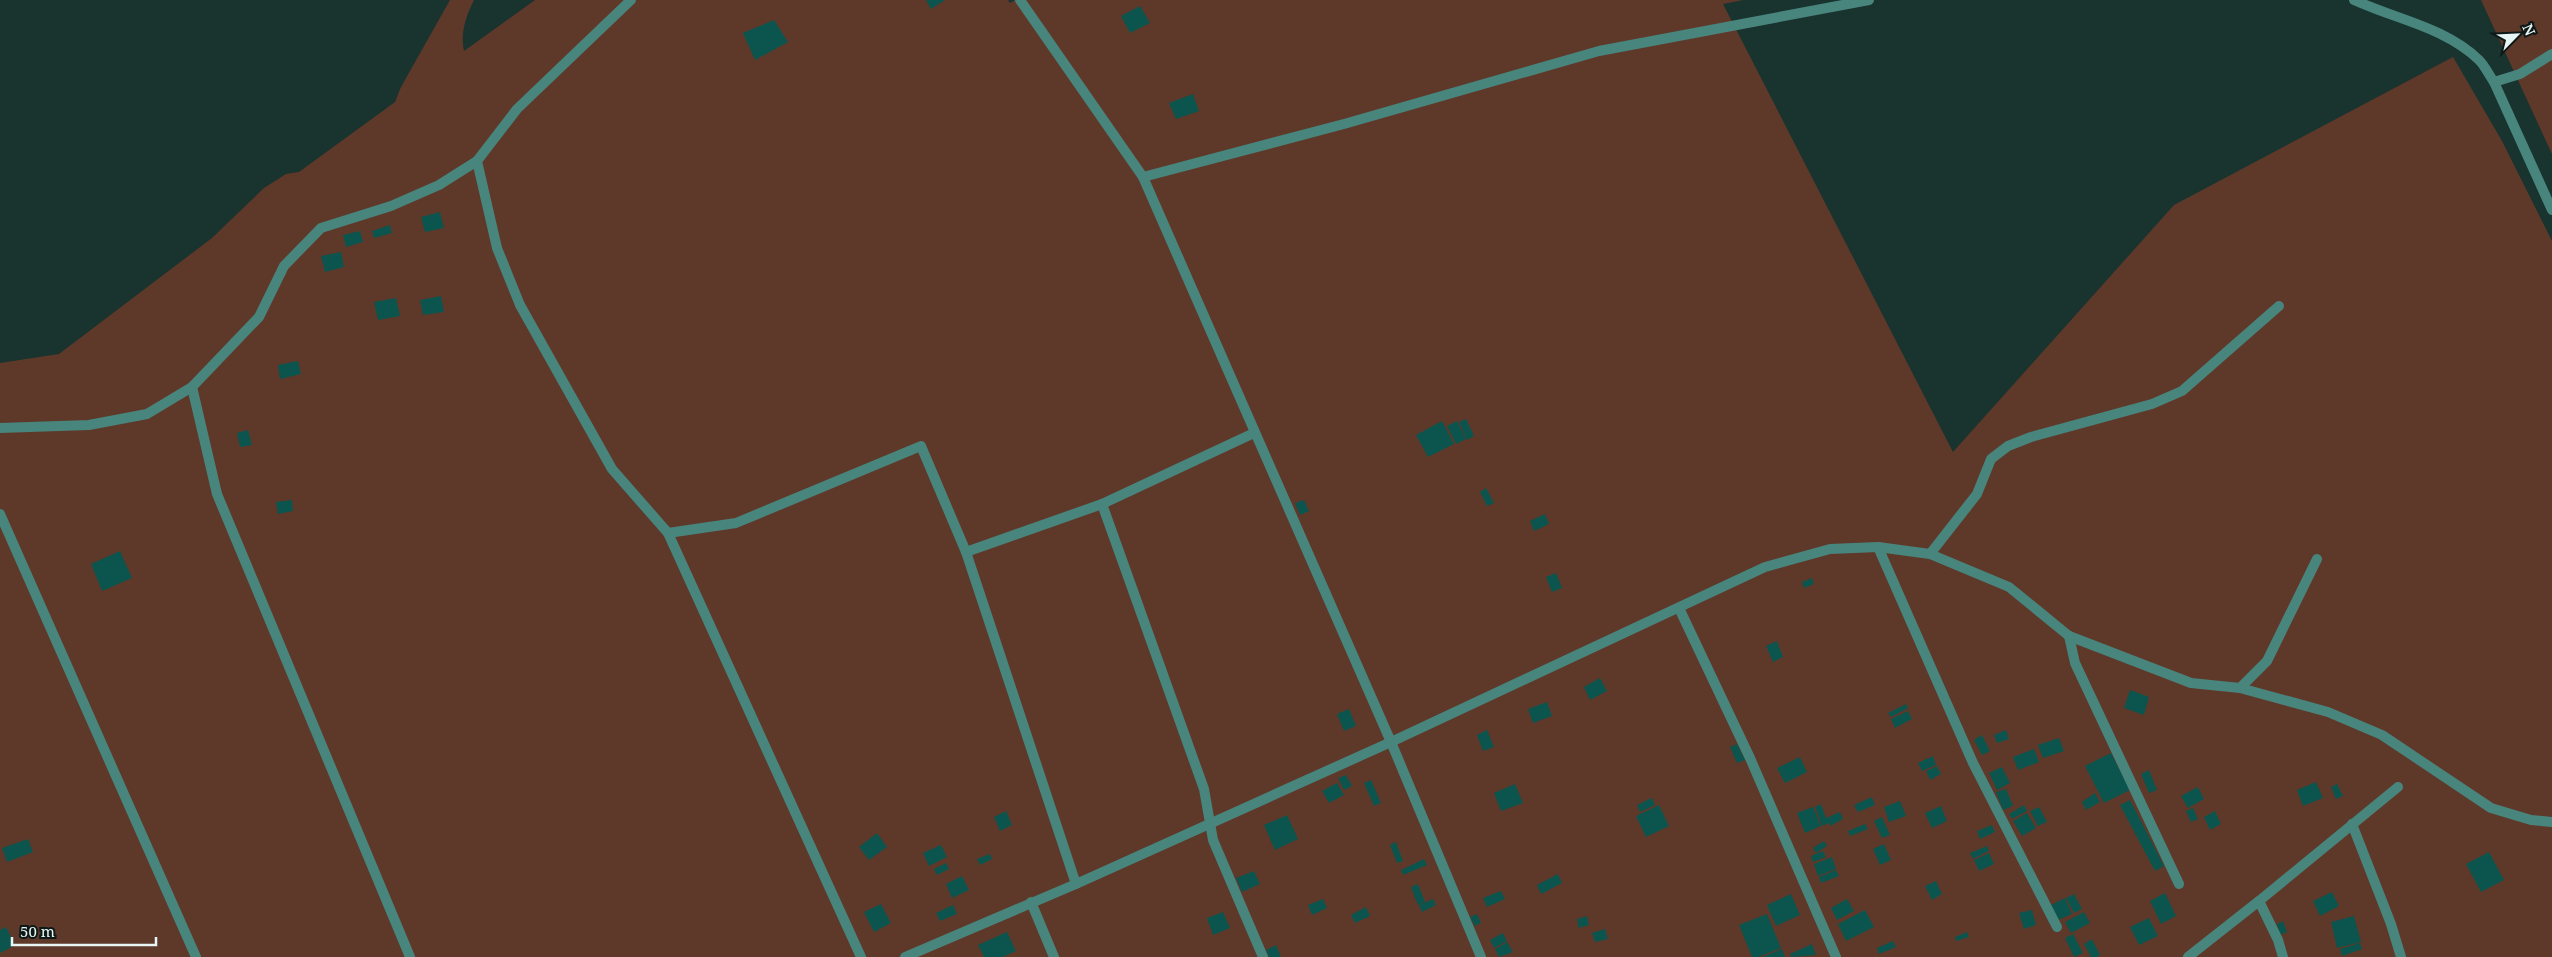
<svg xmlns="http://www.w3.org/2000/svg" width="2552" height="957" font-family="'Noto Serif',serif">
<style>
.green{fill:#5e392a}
.building{fill:#0c554e}
.lines{fill:none;stroke-linecap:round;stroke-linejoin:round}
.lane{stroke:#48857d;stroke-width:10}
.street{stroke:#48857d;stroke-width:10}
</style>
<rect width="100%" height="100%" fill="#19332f"/>
<g class="green">
<path d="M 450,0 L 474,0 C 466,16 460,33 464,51 L 535,0 L 1008,0 L 1010,3 L 1015,0 L 1743,0 L 1723,4 L 1953,452 L 2174,205 L 2453,57 L 2502,141 L 2552,241 L 2552,957 L 0,957 L 0,363 L 59,354 L 212,238 L 264,188 L 286,174 L 299,172 L 395,102 L 401,87 Z"/>
<polygon points="2481,0 2552,0 2552,154"/>
</g>
<g class="building">
<polygon points="926,0 945,0 931,9"/>
<polygon points="1140,6 1150,23 1130,33 1121,16"/>
<polygon points="774,20 788,42 755,60 743,33"/>
<polygon points="1193,94 1199,111 1176,119 1169,103"/>
<polygon points="440,212 444,228 425,232 421,217"/>
<polygon points="390,225 392,233 374,238 372,231"/>
<polygon points="360,231 363,242 346,247 343,235"/>
<polygon points="341,252 344,267 325,272 321,256"/>
<polygon points="441,296 444,312 423,315 420,300"/>
<polygon points="396,298 400,316 378,320 374,302"/>
<polygon points="298,361 301,374 280,379 278,365"/>
<polygon points="1466,419 1474,436 1467,440 1459,422"/>
<polygon points="1442,421 1454,444 1428,457 1416,435"/>
<polygon points="1457,421 1466,439 1456,444 1447,426"/>
<polygon points="248,430 252,445 240,447 237,433"/>
<polygon points="1486,488 1494,503 1487,506 1480,492"/>
<polygon points="292,500 293,511 278,514 276,502"/>
<polygon points="1304,500 1309,511 1300,515 1295,503"/>
<polygon points="1545,514 1549,524 1534,531 1530,521"/>
<polygon points="120,551 132,578 102,591 91,564"/>
<polygon points="1556,573 1562,588 1552,592 1546,577"/>
<polygon points="1812,578 1814,584 1804,588 1802,582"/>
<polygon points="1777,641 1783,657 1773,662 1766,646"/>
<polygon points="1600,678 1607,691 1590,700 1584,687"/>
<polygon points="2130,690 2149,697 2144,715 2124,708"/>
<polygon points="1547,702 1552,716 1533,723 1528,709"/>
<polygon points="1906,704 1908,708 1891,717 1888,713"/>
<polygon points="1349,709 1356,726 1344,731 1337,714"/>
<polygon points="1908,711 1912,719 1895,728 1891,719"/>
<polygon points="1487,730 1494,747 1483,751 1477,735"/>
<polygon points="2006,730 2009,739 1997,743 1994,735"/>
<polygon points="1982,735 1990,751 1982,755 1974,740"/>
<polygon points="2059,738 2064,751 2043,758 2038,745"/>
<polygon points="1737,744 1745,760 1737,763 1730,747"/>
<polygon points="2034,749 2039,762 2018,770 2013,757"/>
<polygon points="2111,753 2130,790 2104,803 2085,766"/>
<polygon points="1933,756 1936,765 1922,771 1918,763"/>
<polygon points="1800,757 1807,772 1785,783 1777,768"/>
<polygon points="1937,766 1941,774 1930,780 1926,771"/>
<polygon points="2002,767 2010,783 1997,790 1989,773"/>
<polygon points="2149,770 2157,790 2149,793 2141,774"/>
<polygon points="1346,775 1352,786 1344,790 1338,778"/>
<polygon points="1371,780 1381,803 1374,806 1364,783"/>
<polygon points="2316,782 2323,798 2303,806 2297,790"/>
<polygon points="1337,783 1344,795 1329,803 1322,791"/>
<polygon points="1515,784 1523,803 1501,811 1494,793"/>
<polygon points="2337,784 2343,796 2336,799 2331,787"/>
<polygon points="2198,787 2204,799 2188,808 2181,796"/>
<polygon points="2006,789 2013,806 2003,810 1996,792"/>
<polygon points="2095,793 2100,802 2086,810 2082,802"/>
<polygon points="1872,797 1875,805 1858,812 1854,805"/>
<polygon points="1652,798 1655,805 1640,812 1637,805"/>
<polygon points="2130,800 2164,866 2155,871 2120,805"/>
<polygon points="1900,801 1906,816 1889,822 1884,807"/>
<polygon points="1821,804 1826,818 1840,812 1843,819 1830,826 1829,823 1822,826 1815,807"/>
<polygon points="1659,805 1669,826 1646,837 1636,816"/>
<polygon points="2024,805 2027,811 2012,819 2009,814"/>
<polygon points="1941,806 1947,821 1932,828 1925,813"/>
<polygon points="1813,807 1821,826 1805,833 1797,813"/>
<polygon points="2039,807 2047,822 2038,826 2030,811"/>
<polygon points="2193,808 2198,819 2191,822 2186,811"/>
<polygon points="1006,811 1012,825 1000,831 994,817"/>
<polygon points="2215,811 2221,824 2210,830 2204,817"/>
<polygon points="2027,813 2036,828 2022,836 2013,821"/>
<polygon points="1287,815 1298,839 1275,850 1264,825"/>
<polygon points="1882,817 1890,835 1882,838 1874,821"/>
<polygon points="1865,824 1868,829 1850,836 1848,831"/>
<polygon points="1992,825 1995,832 1980,839 1977,831"/>
<polygon points="877,833 887,847 869,860 859,847"/>
<polygon points="28,839 33,852 7,862 2,848"/>
<polygon points="1824,841 1827,846 1816,853 1813,848"/>
<polygon points="1396,842 1403,861 1397,863 1390,845"/>
<polygon points="1884,844 1891,860 1880,865 1873,849"/>
<polygon points="941,845 947,857 929,866 923,853"/>
<polygon points="1987,846 1989,851 1973,859 1970,853"/>
<polygon points="1823,851 1826,857 1813,862 1811,856"/>
<polygon points="2489,852 2504,880 2481,892 2466,864"/>
<polygon points="1989,853 1994,864 1979,871 1974,860"/>
<polygon points="990,854 992,859 980,865 977,859"/>
<polygon points="1832,857 1836,869 1818,876 1814,864"/>
<polygon points="1424,859 1427,865 1403,875 1401,870"/>
<polygon points="946,863 949,869 937,875 934,869"/>
<polygon points="1836,870 1839,876 1821,883 1819,877"/>
<polygon points="1254,871 1260,884 1242,892 1236,878"/>
<polygon points="1558,874 1562,883 1541,894 1537,885"/>
<polygon points="962,876 969,890 952,898 946,884"/>
<polygon points="1936,881 1942,894 1932,900 1925,886"/>
<polygon points="1418,884 1425,902 1418,905 1411,887"/>
<polygon points="1501,891 1505,899 1487,907 1483,898"/>
<polygon points="2332,892 2339,906 2320,916 2313,901"/>
<polygon points="2165,893 2176,916 2161,924 2150,901"/>
<polygon points="1791,894 1800,915 1776,926 1767,905"/>
<polygon points="2074,894 2082,909 2074,913 2066,898"/>
<polygon points="2065,898 2072,914 2058,920 2051,905"/>
<polygon points="1323,899 1327,908 1312,915 1308,905"/>
<polygon points="1433,899 1436,905 1422,912 1419,905"/>
<polygon points="1847,899 1854,911 1837,920 1831,908"/>
<polygon points="881,904 891,923 874,932 864,912"/>
<polygon points="953,905 957,914 940,921 936,913"/>
<polygon points="1366,907 1370,916 1355,923 1351,915"/>
<polygon points="1865,910 1874,927 1846,941 1838,924"/>
<polygon points="2032,910 2036,925 2024,929 2019,913"/>
<polygon points="1223,912 1230,928 1213,935 1207,918"/>
<polygon points="2084,912 2090,923 2071,933 2065,922"/>
<polygon points="1477,914 1481,923 1475,926 1470,917"/>
<polygon points="1767,914 1781,948 1758,957 1752,957 1739,925"/>
<polygon points="1587,916 1589,925 1579,928 1577,919"/>
<polygon points="2354,916 2361,942 2337,948 2331,922"/>
<polygon points="2149,918 2158,936 2139,945 2130,927"/>
<polygon points="2283,921 2287,932 2280,935 2277,924"/>
<polygon points="6,927 15,945 0,953 0,930"/>
<polygon points="1605,929 1608,939 1595,942 1592,933"/>
<polygon points="1007,932 1016,951 1003,957 984,957 978,945"/>
<polygon points="1967,932 1969,937 1956,941 1955,937"/>
<polygon points="1503,933 1507,941 1494,948 1490,940"/>
<polygon points="2073,934 2083,953 2074,957 2065,938"/>
<polygon points="2092,939 2100,955 2097,957 2091,957 2084,944"/>
<polygon points="1893,941 1896,947 1879,954 1877,948"/>
<polygon points="1507,942 1513,952 1499,957 1495,949"/>
<polygon points="2360,943 2362,949 2342,956 2340,949"/>
<polygon points="1812,944 1816,955 1791,957 1790,954"/>
<polygon points="1276,945 1281,957 1269,957 1266,950"/>
<polygon points="1782,949 1785,957 1762,957"/>
</g>
<g class="lines">
<g class="lane">
<polyline points="2494,82 2552,210"/>
<polyline points="192,387 217,494 410,957"/>
<polyline points="1102,504 1254,433"/>
<polyline points="0,514 196,957"/>
<polyline points="668,533 736,523 921,446 966,552 1076,884"/>
<polyline points="1878,547 1973,763 2057,927"/>
<polyline points="966,552 1102,504 1204,789 1213,840 1263,957"/>
<polyline points="1930,554 1977,494 1991,459 2008,446 2031,437 2152,404 2182,391 2279,306"/>
<polyline points="1679,608 1750,758 1836,957"/>
<polyline points="2069,636 2191,683 2240,688 2328,712 2382,735 2491,808 2531,820 2552,822"/>
<polyline points="2069,636 2075,663 2179,884"/>
<polyline points="2240,688 2267,661 2317,559"/>
<polyline points="2352,824 2391,924 2401,957"/>
<polyline points="1031,902 1054,957"/>
<polyline points="2283,957 2278,940 2259,901 2398,787"/>
</g>
<g class="street">
<polyline points="631,0 517,109 477,161 497,248 520,305 612,469 668,533 861,957"/>
<polyline points="1020,0 1143,177 1391,742 1481,957"/>
<path d="M 2354,0 C 2395,19 2445,27 2479,60 C 2485,66 2489,75 2494,82 L 2520,74 L 2552,54"/>
<polyline points="1143,177 1344,124 1599,51 1869,0"/>
<polyline points="0,428 89,425 147,414 192,387 259,317 284,266 321,228 391,206 439,185 477,161"/>
<polyline points="905,957 1076,884 1391,742 1765,567 1830,549 1878,547 1930,554 2009,587 2069,636"/>
<polyline points="2188,957 2259,901"/>
</g>
</g>
<g transform="translate(2517 35) rotate(66)" stroke="#0d1817" stroke-width="4" paint-order="stroke">
<path d="M0-4L9 19L0 12L-9 19Z" fill="#e7f6f4"/>
<text y="-8" font-size="14" font-weight="bold" text-anchor="middle" fill="#e7f6f4">N</text>
</g>
<path d="M12 937v8h144v-8" fill="none" stroke="#e7f6f4" stroke-width="2.5"/>
<text x="20" y="937" font-size="15" fill="#e7f6f4" stroke="#0d1817" stroke-width="4" paint-order="stroke">50 m</text>
</svg>
